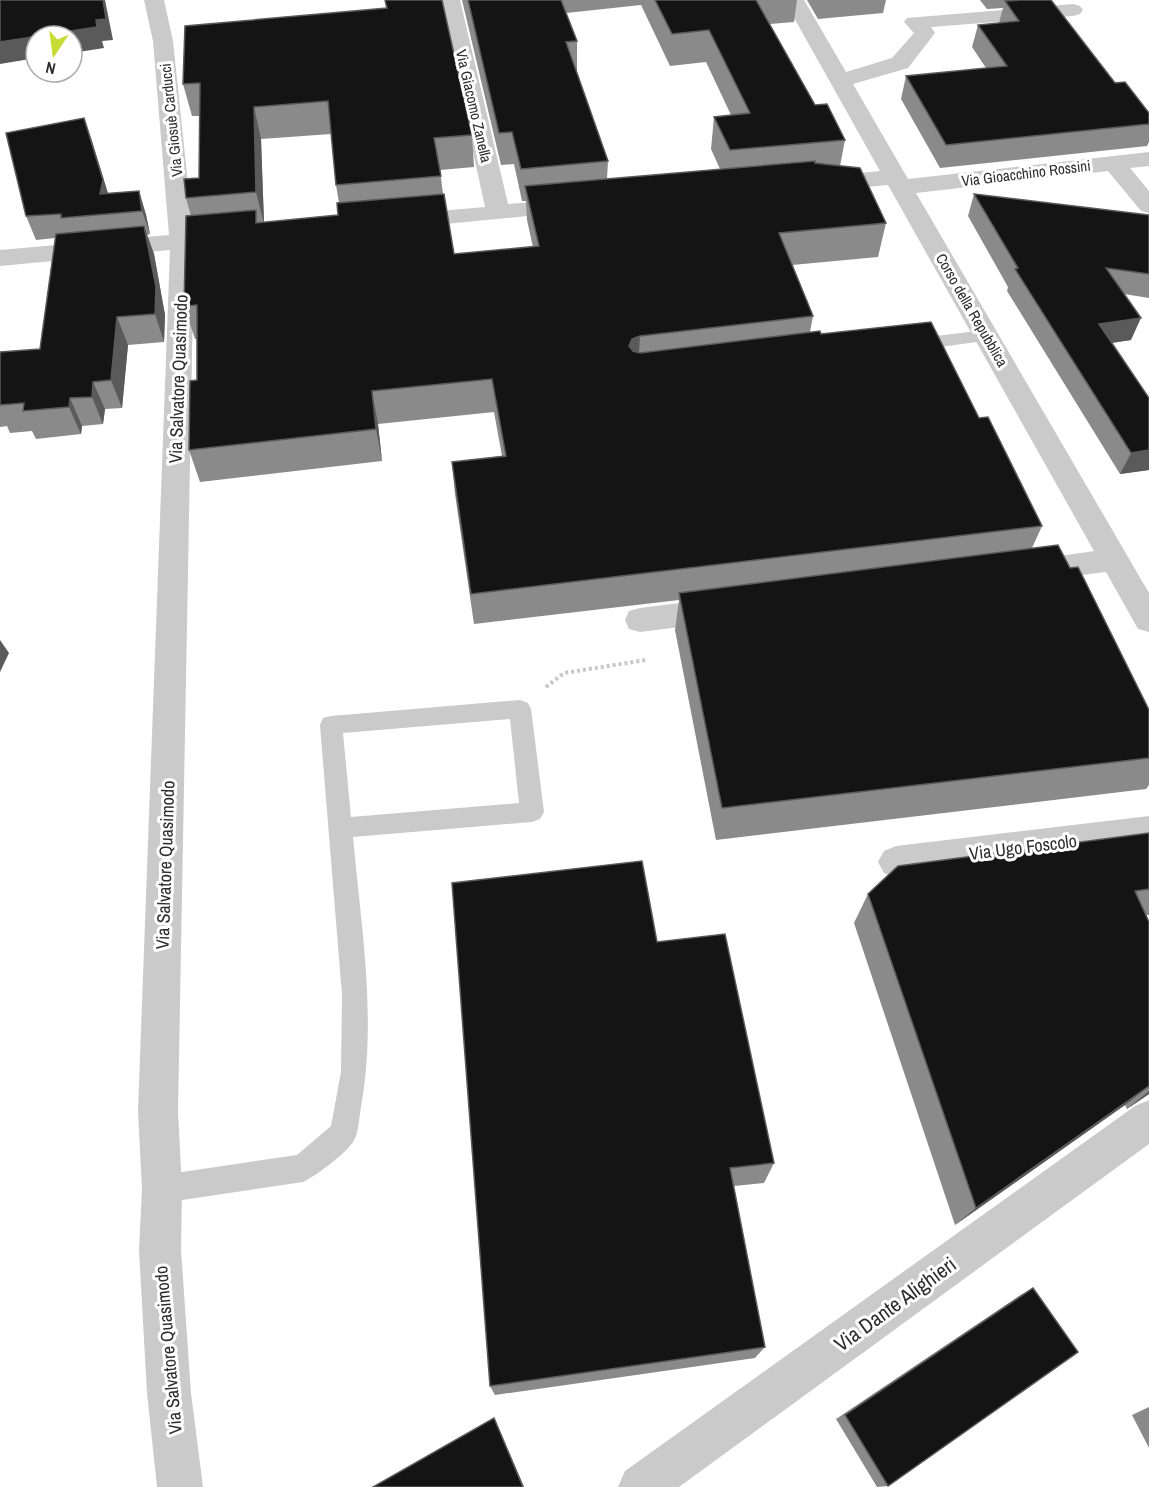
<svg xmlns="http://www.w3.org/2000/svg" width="1149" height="1487" font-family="'Archivo Narrow',sans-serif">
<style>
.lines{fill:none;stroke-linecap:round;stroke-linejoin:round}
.path{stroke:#c7c7c7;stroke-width:4;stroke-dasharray:3 3;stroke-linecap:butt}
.service{fill:#cacaca;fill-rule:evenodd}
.minor{fill:#cacaca;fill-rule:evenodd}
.wall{fill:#8a8a8a;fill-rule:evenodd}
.shaded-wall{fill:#5a5a5a}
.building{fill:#141414;stroke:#5a5a5a;stroke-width:1.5}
.labels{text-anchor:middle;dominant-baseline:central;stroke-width:6;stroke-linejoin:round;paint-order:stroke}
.far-street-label{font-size:15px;fill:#2d2d2d;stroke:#fff}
.street-label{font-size:18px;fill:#2d2d2d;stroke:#fff}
.near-street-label{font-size:21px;fill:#2d2d2d;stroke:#fff}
</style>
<rect width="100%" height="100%" fill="#fff"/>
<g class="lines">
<polyline class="path" points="546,687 564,673 646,660"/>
<g class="service">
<polygon points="986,330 992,332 995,336 992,340 910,351 904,349 901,345 904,341 910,339"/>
<path d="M 520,700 L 528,703 L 531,709 L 544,812 L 540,819 L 532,822 L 353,837 C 361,926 377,1018 361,1107 C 359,1117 359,1133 353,1142 C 345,1154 316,1176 303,1182 L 162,1203 L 152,1199 L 148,1189 L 152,1179 L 162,1175 L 297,1155 L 331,1126 L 341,1072 L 342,995 L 320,725 L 323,718 L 331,716 ZM 510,719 L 519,803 L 351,817 L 343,733 Z"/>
</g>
<g class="minor">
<polygon points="144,0 164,0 173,41 193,232 212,234 215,239 212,244 194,247 178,1111 182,1189 181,1250 191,1393 203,1487 157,1487 147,1393 139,1250 142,1189 138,1111 170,250 0,266 0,250 169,235 153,41"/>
<polygon points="440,0 460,0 508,204 571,199 579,201 583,206 579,211 404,228 396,226 392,221 396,216 404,214 485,207"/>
<polygon points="784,0 804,0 846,72 892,58 914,33 904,22 907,18 1073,4 1080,6 1083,10 1080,14 1073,16 931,27 935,33 908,68 853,84 908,179 1149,152 1149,166 1130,168 1149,191 1149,213 1141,211 1108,171 916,193 1149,593 1149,632 1138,629 1106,572 1024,582 1013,579 1009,571 1013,563 1094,551 888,185 819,191 811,189 807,184 811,179 819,177 880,171"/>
<polygon points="720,598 731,602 735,610 731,618 720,622 640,632 629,629 625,620 629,611 640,608"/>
<polygon points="1149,816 1149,846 896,878 884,873 878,862 884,851 896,846"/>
<polygon points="1149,1100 1149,1144 679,1487 618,1487 625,1471 1135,1106"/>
</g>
</g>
<g class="wall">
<path d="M 385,0 L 442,0 L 472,135 L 474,167 L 440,170 L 443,194 L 454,254 L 533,247 L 527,220 L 526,201 L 522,201 L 514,164 L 501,165 L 462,0 L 797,0 L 794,22 L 770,24 L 815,105 L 845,140 L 840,166 L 886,223 L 878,257 L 792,265 L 813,316 L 810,332 L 821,334 L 979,418 L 1042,526 L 1032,548 L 1070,568 L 1149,710 L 1149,785 L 1146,789 L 716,840 L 675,630 L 679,600 L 474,624 L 455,494 L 452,462 L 502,456 L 494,412 L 378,424 L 382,461 L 200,482 L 189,450 L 197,380 L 197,339 L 195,339 L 184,306 L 191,216 L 186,198 L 199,178 L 199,116 L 192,116 L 183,84 L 386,8 ZM 641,5 L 670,66 L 706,62 L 731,115 L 714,117 L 711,149 L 720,169 L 607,179 L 608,161 L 577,73 L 577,41 L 566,13 ZM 331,134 L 336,185 L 339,203 L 338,215 L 264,222 L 261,139 Z"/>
<polygon points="807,0 886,0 883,13 818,19"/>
<polygon points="980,0 1051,0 1115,83 1149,113 1149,142 1147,146 940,168 901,99 906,76 986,68 972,47 978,25 999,23 1003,8 987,9"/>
<polygon points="84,118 108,194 139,191 146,215 150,234 147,235 154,254 165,315 164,342 128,345 122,408 105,409 103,424 82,426 81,434 36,439 32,431 10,433 7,426 0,427 0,352 40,349 55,238 36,240 26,216"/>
<polygon points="974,194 1149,215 1149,298 1124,294 1131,340 1112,343 1149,398 1149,470 1120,474 1007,291 1008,287 968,216"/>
<polygon points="1149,833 1149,915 1146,915 1149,922 1149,1094 1127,1109 1125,1105 955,1225 854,923 868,894"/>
<polygon points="657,942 774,1163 764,1183 734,1186 765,1347 755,1358 495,1395 490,1386"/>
<polygon points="1033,1288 888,1486 877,1487 836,1419 1019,1296"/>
<polygon points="1149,1407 1149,1448 1132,1415"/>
</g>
<g class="shaded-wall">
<polygon points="103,0 105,0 113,40 102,41 104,48 72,53 72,36 38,36 96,20"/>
<polygon points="36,36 36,58 0,64 0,42"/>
<polygon points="254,107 261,139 264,224 256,192"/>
<polygon points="84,118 92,141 111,203 100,194"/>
<polygon points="139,191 146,215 150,234 142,211"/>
<polygon points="144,226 154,254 165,315 164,342 155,314"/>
<polygon points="117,317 128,345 122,408 111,380"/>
<polygon points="1141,318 1131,340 1089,346 1099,324"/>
<polygon points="640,336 638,370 629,346 632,339"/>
<polygon points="93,382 105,409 103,424 92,397"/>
<polygon points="372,391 378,424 382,461 376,429"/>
<polygon points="70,398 82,426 81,434 69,407"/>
<polygon points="1149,450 1149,470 1120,474 1131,453"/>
<polygon points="0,640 9,653 0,672"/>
<polygon points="1149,1086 1125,1105 955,1225 976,1208"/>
<polygon points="1149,1091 1149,1094 1127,1109"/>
<polygon points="494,1418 496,1422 524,1487 523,1487"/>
</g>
<g class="building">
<polygon points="0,0 103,0 106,19 96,20 97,27 0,42"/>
<polygon points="385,0 442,0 472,135 434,138 441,176 336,185 328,101 254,107 256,192 186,198 184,179 199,178 200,83 183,84 185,26 387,8"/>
<polygon points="468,0 561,0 577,41 566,42 608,161 521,169 512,132 499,133"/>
<polygon points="655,0 756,0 815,105 827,104 845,140 730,150 714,117 750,113 709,30 672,34"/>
<polygon points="1020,0 1051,0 1115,83 1125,82 1149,113 1149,124 946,145 906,76 1007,66 978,25 1019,21 1005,1"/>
<polygon points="84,118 103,180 100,194 139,191 142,211 61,218 61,214 26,216 6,133"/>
<polygon points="815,161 815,163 860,168 886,223 779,233 813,316 640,336 632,339 629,346 633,351 640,353 820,331 821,334 931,322 979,418 988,417 1042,526 471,594 452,462 506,456 492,379 372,391 376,429 189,450 190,381 197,380 197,305 184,306 186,216 256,210 256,223 338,215 337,203 444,194 454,254 539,246 525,186"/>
<polygon points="974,194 1149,215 1149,274 1106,268 1141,318 1099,324 1149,398 1149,450 1131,453 1015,269 1018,268"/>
<polygon points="144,226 156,287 155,314 117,317 111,380 93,382 92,397 70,398 69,407 23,411 24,403 0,405 0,352 40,349 56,234"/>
<polygon points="1058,545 1070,568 1078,567 1149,710 1149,758 722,808 679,593"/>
<polygon points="1149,833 1149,889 1135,891 1149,922 1149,1086 976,1208 868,894 898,866"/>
<polygon points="642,861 657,942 725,934 774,1163 730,1168 765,1347 490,1386 452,883"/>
<polygon points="1033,1288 1078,1352 888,1486 845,1415"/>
<polygon points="494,1418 523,1487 373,1487"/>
</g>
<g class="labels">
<g class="far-street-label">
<text transform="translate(474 106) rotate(77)">Via Giacomo Zanella</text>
<text transform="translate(171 120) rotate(-96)">Via Giosuè Carducci</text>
<text transform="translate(1026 173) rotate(-7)">Via Gioacchino Rossini</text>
<text transform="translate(972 310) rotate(60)">Corso della Repubblica</text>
</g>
<g class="street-label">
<text transform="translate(178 379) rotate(-88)">Via Salvatore Quasimodo</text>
<text transform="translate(1023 847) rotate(-7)">Via Ugo Foscolo</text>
<text transform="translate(165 865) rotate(-88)">Via Salvatore Quasimodo</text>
<text transform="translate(168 1350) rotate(-95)">Via Salvatore Quasimodo</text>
</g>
<g class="near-street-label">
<text transform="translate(895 1304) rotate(-36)">Via Dante Alighieri</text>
</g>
</g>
<g transform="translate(54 54) rotate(193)"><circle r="28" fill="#ffffff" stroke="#ababab" stroke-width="1.5"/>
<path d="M0-4.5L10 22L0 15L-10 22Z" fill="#c7dd35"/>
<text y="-9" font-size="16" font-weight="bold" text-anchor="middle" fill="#2d2d2d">N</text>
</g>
</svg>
